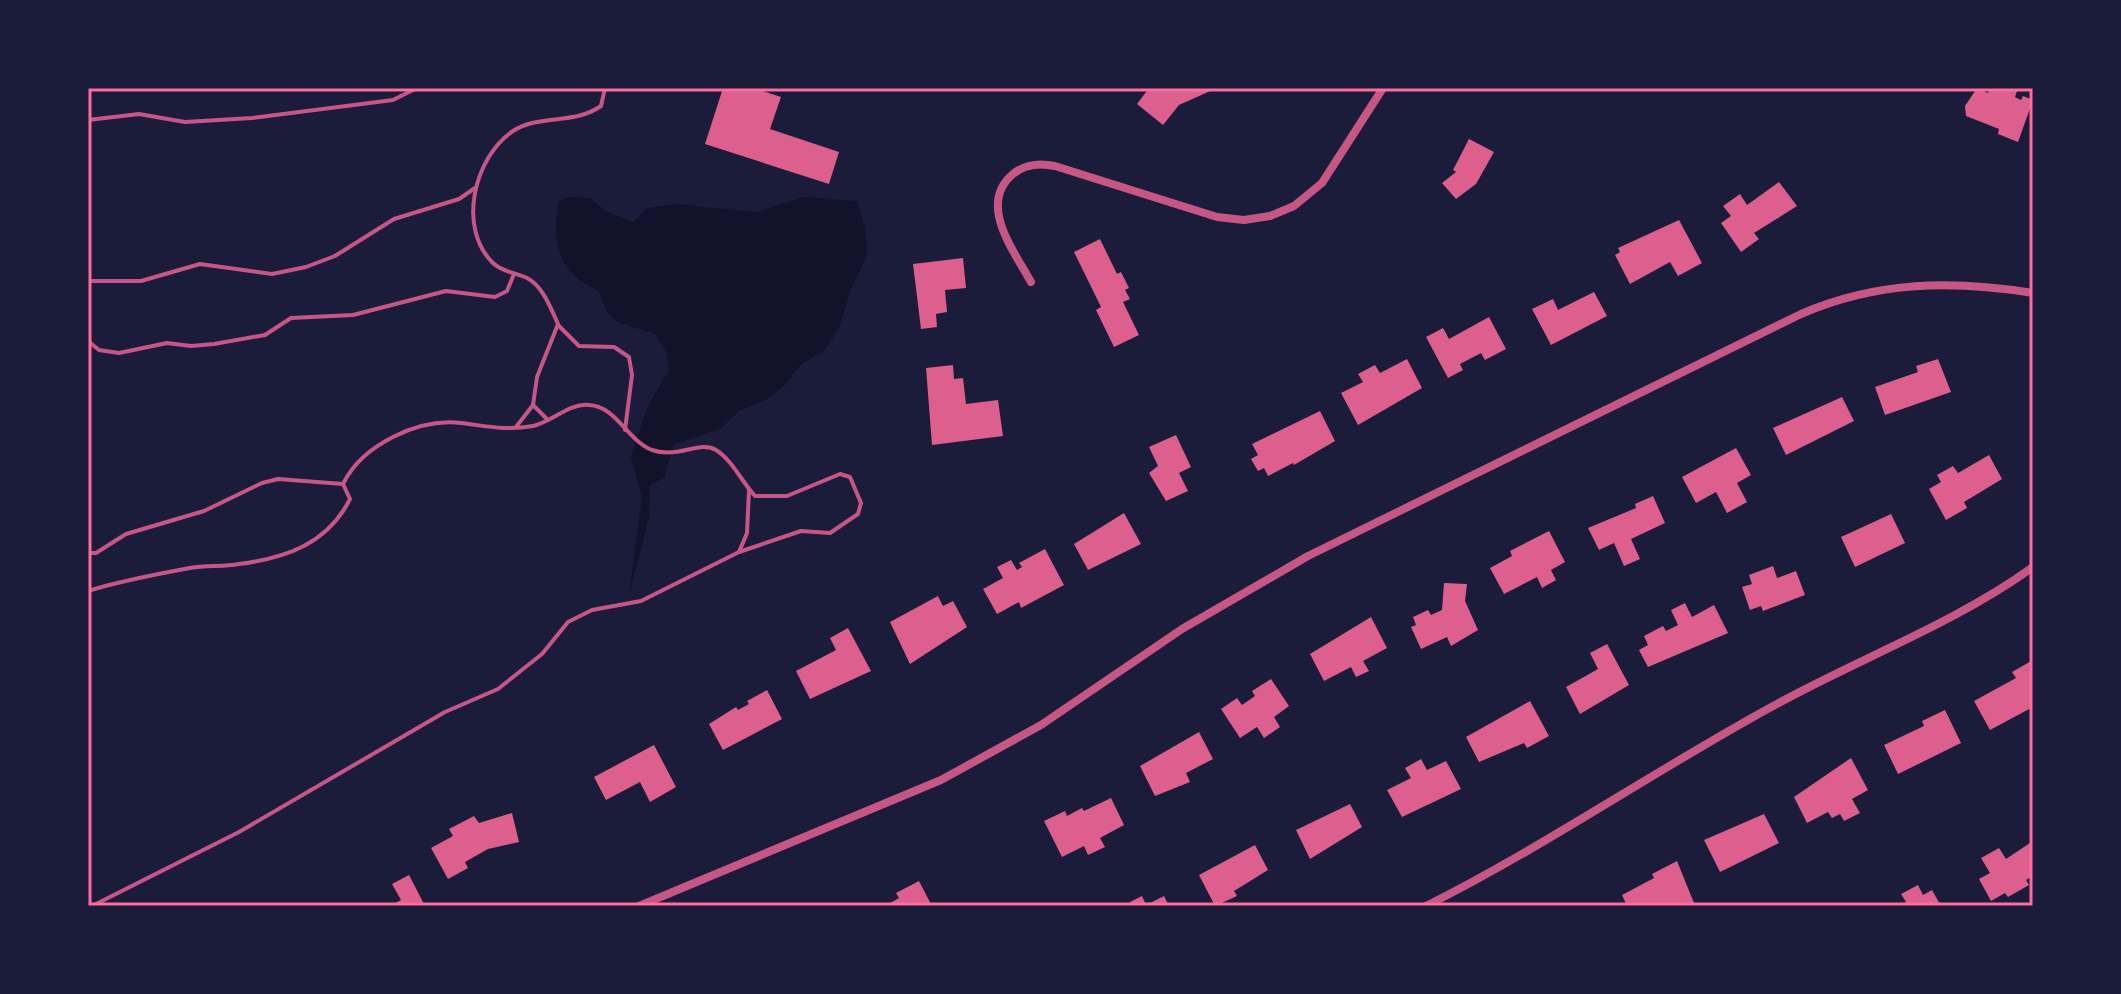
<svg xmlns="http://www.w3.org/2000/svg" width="2121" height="994" font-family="'Source Serif 4',serif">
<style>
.water{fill:#12122b}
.building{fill:#dd5f8e}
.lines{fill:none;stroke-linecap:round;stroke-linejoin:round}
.service{stroke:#c65784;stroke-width:4}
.minor{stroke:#c65784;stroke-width:8}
.neatline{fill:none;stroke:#ff6b9d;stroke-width:3}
</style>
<rect width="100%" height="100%" fill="#1b1b3a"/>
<path class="water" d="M 569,197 L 590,198 L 607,212 L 633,222 L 647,208 L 675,204 L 756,212 L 804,197 L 857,201 L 865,227 L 867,255 L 851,289 L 839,328 L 824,351 L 801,364 L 785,385 L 766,400 L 739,411 L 720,429 L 674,444 L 664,478 L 650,485 L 649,517 L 629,595 L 642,497 L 631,456 L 648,406 L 669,370 L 666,350 L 655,334 C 623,322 609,328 599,291 C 560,276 550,241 559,201 Z"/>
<g class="building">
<polygon points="723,88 754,88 781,97 770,129 839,152 829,184 705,144"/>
<polygon points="1149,88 1217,88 1179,105 1163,125 1137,104"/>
<polygon points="1977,88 1988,93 1990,88 2011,88 2017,91 2015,97 2021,100 2023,96 2033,100 2018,142 1998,134 1999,129 1966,116 1965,106"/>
<polygon points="1469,139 1494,152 1476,184 1456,199 1442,183 1456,172 1453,170"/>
<polygon points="1779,182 1797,206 1754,233 1759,239 1741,252 1721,223 1731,216 1723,206 1740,194 1747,205"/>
<polygon points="1679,220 1702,263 1678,276 1670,262 1630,284 1615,255 1620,252 1618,248"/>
<polygon points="1100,239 1117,274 1121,272 1129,288 1125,290 1130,299 1123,302 1139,335 1114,347 1096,310 1101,307 1074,252"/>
<polygon points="963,258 966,288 945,290 947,312 936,314 937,327 921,329 913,264"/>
<polygon points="1594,292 1607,316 1551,345 1532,309 1553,299 1558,310"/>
<polygon points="1489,317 1506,349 1485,360 1481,353 1460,364 1463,370 1448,378 1426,337 1443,328 1449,339"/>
<polygon points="1407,359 1422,388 1358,425 1341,393 1363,382 1358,374 1375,365 1380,373"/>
<polygon points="1938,359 1951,392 1885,415 1875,387 1918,372 1916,366"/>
<polygon points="953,365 954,379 963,378 966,404 998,400 1003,436 932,445 926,368"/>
<polygon points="1842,397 1854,421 1786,455 1773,428"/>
<polygon points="1320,411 1335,441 1294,465 1293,463 1268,476 1264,468 1258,471 1251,459 1258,455 1252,444"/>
<polygon points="1176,435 1191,467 1179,473 1188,491 1166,501 1149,473 1158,466 1149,447"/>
<polygon points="1736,448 1751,475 1737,483 1747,502 1727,513 1716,492 1696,503 1682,477"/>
<polygon points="1989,455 2002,479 1964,502 1967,508 1946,520 1929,489 1941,482 1937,475 1953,466 1958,473"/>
<polygon points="1653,496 1665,523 1631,539 1640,559 1624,566 1614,543 1599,550 1588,528 1636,508 1635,504"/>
<polygon points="1124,513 1141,544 1088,570 1074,544"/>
<polygon points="1891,514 1905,543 1855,567 1841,537"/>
<polygon points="1549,531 1565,562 1551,570 1556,580 1542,588 1537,577 1504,594 1490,568 1512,556 1510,551"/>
<polygon points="1045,549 1064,585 1021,608 1019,602 997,614 983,589 1003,578 997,567 1011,560 1017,570 1022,567 1019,563"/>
<polygon points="1773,566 1777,578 1796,571 1805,595 1763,611 1761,606 1750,610 1742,587 1752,584 1749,575"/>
<polygon points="1444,583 1467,584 1465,601 1478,630 1451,646 1447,637 1421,649 1411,627 1416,625 1413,617 1428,610 1431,615 1442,610"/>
<polygon points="938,596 943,606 953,601 967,627 910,664 890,622"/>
<polygon points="1685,603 1692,617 1714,605 1728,633 1648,667 1639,650 1648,645 1644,636 1663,626 1666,631 1678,625 1671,610"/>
<polygon points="1371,617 1387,648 1363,661 1369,671 1356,677 1351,667 1324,681 1310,654"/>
<polygon points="848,628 871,671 810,699 796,671 836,650 830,638"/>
<polygon points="1607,644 1629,685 1580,714 1566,687 1598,669 1590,653"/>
<polygon points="2033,660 2033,707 1990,730 1974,701 2016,678 2012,672"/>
<polygon points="1271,679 1289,706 1274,717 1280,727 1264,738 1257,727 1240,738 1221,709 1237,698 1242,705 1255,696 1252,691"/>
<polygon points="767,690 782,719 723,750 709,724 736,707 738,710 749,704 747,701"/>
<polygon points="1530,701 1549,736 1527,748 1524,743 1479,762 1466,737"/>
<polygon points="1945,710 1961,743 1898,774 1884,745 1924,726 1922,721"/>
<polygon points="1199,732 1213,759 1186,773 1190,782 1155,796 1140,766"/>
<polygon points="654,745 676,787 650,802 640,782 606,800 594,777"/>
<polygon points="1851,758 1868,790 1852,799 1860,813 1844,821 1840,814 1832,818 1828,812 1807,823 1794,797"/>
<polygon points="1421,759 1427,770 1446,761 1461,789 1402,817 1387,790 1411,778 1405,768"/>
<polygon points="1111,798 1124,825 1100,838 1105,847 1088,855 1084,846 1062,857 1044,821 1065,811 1067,816 1082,808 1084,811"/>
<polygon points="1350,804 1362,827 1310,859 1296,830"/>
<polygon points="512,813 519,842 488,849 465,862 468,868 448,879 431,848 453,836 449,829 474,816 479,823"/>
<polygon points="1764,814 1779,843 1720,872 1704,840"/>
<polygon points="2033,841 2033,876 2026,880 2029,885 2008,897 2005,893 1991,901 1979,879 1990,873 1981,858 1999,848 2006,859"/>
<polygon points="1255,845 1268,870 1234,891 1237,896 1215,906 1199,875"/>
<polygon points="1677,861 1694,903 1627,906 1622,895 1654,878 1652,874"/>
<polygon points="409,875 425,906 390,906 401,900 392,884"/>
<polygon points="919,881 932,906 885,906 899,898 896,893"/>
<polygon points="1918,885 1923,895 1932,890 1941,906 1899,906 1906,902 1901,894"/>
<polygon points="1142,896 1146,905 1164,896 1169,906 1132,906 1130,902"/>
</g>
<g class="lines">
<g class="service">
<polyline points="88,120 139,114 185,122 252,118 393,100 417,88"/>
<polyline points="88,281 141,281 200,264 272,274 306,267 335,256 394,219 459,199 475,188"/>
<polyline points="558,325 579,346 614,347 629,357 632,375 625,430"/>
<polyline points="88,341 99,350 119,353 167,343 191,346 214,344 265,335 291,318 353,315 446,291 495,297 507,291 514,274"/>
<path d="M 533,405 L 537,377 L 558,324 C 551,309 543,286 527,278 C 517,273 502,272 493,263 C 457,228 474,157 513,131 C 539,114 574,125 601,106 L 605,88"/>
<polyline points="516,427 533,405 548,420"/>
<polyline points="739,552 747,533 749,490"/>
<path d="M 88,553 L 96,553 L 126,534 L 204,511 L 262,483 L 278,479 L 343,484 C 362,445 418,418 461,423 C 486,426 507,431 533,426 C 552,422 569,403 589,405 C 616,406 628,441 652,450 C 678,459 700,440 716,450 C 732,460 742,482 755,496 L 787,496 L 840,474 L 850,477 L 861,503 L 858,514 L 830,533 L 801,531 L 739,552 L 641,601 L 592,610 L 568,622 L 542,654 L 498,689 L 445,712 L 239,832 L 92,906"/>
<path d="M 88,591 C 120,581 157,574 190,568 C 206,565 223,567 239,564 C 287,558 328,543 350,499 L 343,484"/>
</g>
<g class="minor">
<path d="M 1031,282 C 1014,251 977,204 1013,174 C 1025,164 1041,163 1055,166 L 1217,217 L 1244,220 L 1270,216 L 1294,206 L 1322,183 L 1383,88"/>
<path d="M 639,906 L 941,780 L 1041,725 L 1182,629 L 1308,556 L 1801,314 C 1877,281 1952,280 2033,293"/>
<path d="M 1426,906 C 1546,846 1657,769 1775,705 C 1860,658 1954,624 2033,567"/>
</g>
</g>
<rect width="2121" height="994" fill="none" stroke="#1b1b3a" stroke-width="180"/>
<rect x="90" y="90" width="1941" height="814" class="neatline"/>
</svg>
